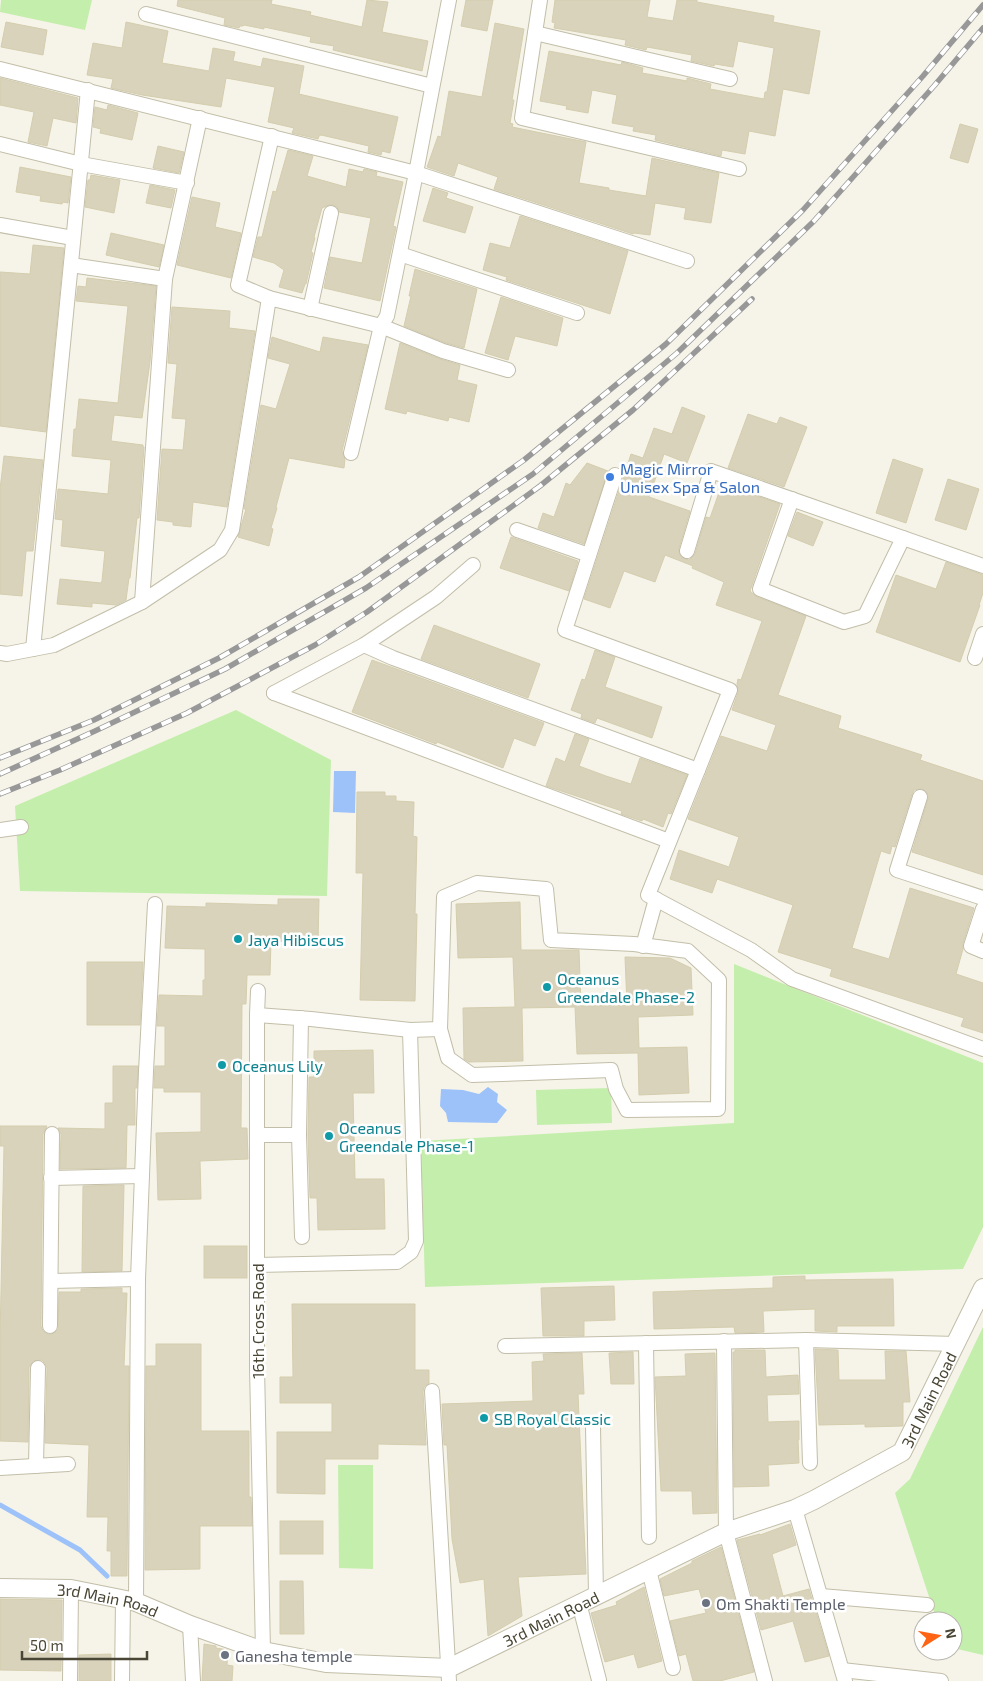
<svg xmlns="http://www.w3.org/2000/svg" width="983" height="1681" font-family="'Exo 2',sans-serif">
<style>
.green{fill:#c4eeac}
.water{fill:#9dc2f9}
.lines{fill:none;stroke-linecap:round;stroke-linejoin:round}
.stream{stroke:#9dc2f9;stroke-width:5}
.building{fill:#d9d3bc;stroke:#d4cdae}
.minor-casing{stroke:#c2bea9;stroke-width:16}
.tertiary-casing{stroke:#c2bea9;stroke-width:20}
.minor{stroke:#fff;stroke-width:14}
.tertiary{stroke:#fff;stroke-width:18}
.rail-casing{stroke:#989898;stroke-width:5.5}
.rail{stroke:#fff;stroke-width:4;stroke-dasharray:11;stroke-linecap:butt}
.shop-dot{fill:#3f7fe0;stroke:#fff;stroke-width:2}
.culture-dot{fill:#0f9aa8;stroke:#fff;stroke-width:2}
.worship-dot{fill:#6b7280;stroke:#fff;stroke-width:2}
.labels{text-anchor:middle;dominant-baseline:central;stroke-width:5;stroke-linejoin:round;paint-order:stroke}
.shop-label{font-size:16px;fill:#366cbe;stroke:#fff;text-anchor:start}
.culture-label{font-size:16px;fill:#0d838f;stroke:#fff;text-anchor:start}
.street-label{font-size:16px;fill:#4a4635;stroke:#fff}
.worship-label{font-size:16px;fill:#5b616d;stroke:#fff;text-anchor:start}
</style>
<rect width="100%" height="100%" fill="#f6f4e8"/>
<g class="green">
<polygon points="1,0 92,0 85,30 0,12"/>
<polygon points="236,710 331,760 327,896 20,891 15,806"/>
<polygon points="734,964 983,1063 983,1227 963,1269 425,1287 421,1141 734,1123"/>
<polygon points="611,1088 612,1123 537,1125 536,1090"/>
<polygon points="983,1327 983,1655 953,1648 953,1621 937,1621 895,1493 910,1479"/>
<polygon points="338,1465 373,1465 373,1569 339,1568"/>
</g>
<g class="water">
<polygon points="334,771 356,771 355,813 333,812"/>
<polygon points="488,1087 498,1094 497,1102 507,1110 497,1123 448,1122 446,1113 440,1106 441,1089 463,1090 479,1094"/>
</g>
<g class="lines">
<polyline class="stream" points="0,1505 80,1550 107,1576"/>
</g>
<g class="building">
<polygon points="178,0 272,0 271,4 311,12 310,15 362,27 367,0 388,2 382,32 428,41 422,71 333,50 334,46 310,42 311,37 264,27 264,29 244,25 243,26 240,26 239,28 224,25 225,18 177,6"/>
<polygon points="466,0 493,0 487,31 461,26"/>
<polygon points="555,0 650,0 647,17 673,21 677,0 697,0 697,2 774,16 773,22 820,31 809,94 783,89 775,136 749,131 745,154 722,150 721,156 655,140 656,135 633,131 634,127 612,123 617,95 592,90 588,113 566,109 567,106 540,101 549,51 621,65 622,62 643,68 642,73 687,81 687,78 711,84 710,89 764,99 765,92 767,92 774,48 738,41 733,67 715,64 714,66 691,61 692,55 647,47 646,50 625,45 626,40 554,28 555,23 552,22"/>
<polygon points="6,22 47,30 43,55 1,47"/>
<polygon points="126,22 168,31 162,63 209,71 213,48 235,52 233,61 261,67 263,58 304,66 299,94 398,117 390,153 382,151 381,155 368,152 369,146 321,135 319,136 318,139 292,133 294,128 268,122 275,87 226,78 221,107 142,95 111,88 113,79 87,75 93,43 122,48"/>
<polygon points="495,23 524,29 512,100 514,100 510,123 513,124 512,127 586,142 579,183 609,188 609,190 646,196 652,158 719,173 711,223 684,219 686,208 655,203 650,235 634,233 633,234 494,189 498,177 458,163 454,176 427,167 438,136 441,137 449,91 482,97"/>
<polygon points="0,78 78,98 76,123 53,118 47,146 28,142 34,112 0,105"/>
<polygon points="108,105 138,113 132,140 100,133 101,129 93,127 95,107 107,110"/>
<polygon points="960,124 978,129 968,163 950,158"/>
<polygon points="158,146 184,152 179,173 153,168"/>
<polygon points="288,150 313,156 307,176 346,187 349,169 363,172 364,169 377,172 376,176 403,182 393,226 396,227 380,301 324,288 330,257 362,263 371,218 339,212 337,207 333,205 329,205 322,208 314,237 315,238 311,252 313,253 306,284 305,284 302,293 279,287 284,270 274,263 253,257 258,237 262,237 273,191 276,192"/>
<polygon points="20,167 71,177 68,203 63,202 62,204 40,201 41,196 16,192"/>
<polygon points="91,175 120,180 114,213 85,207 88,180 90,180"/>
<polygon points="150,185 175,190 171,208 146,203"/>
<polygon points="433,188 448,193 446,198 473,207 465,233 423,221"/>
<polygon points="192,197 220,203 215,227 241,233 231,278 177,265"/>
<polygon points="520,216 628,251 610,314 506,280 507,277 483,270 490,243 510,248"/>
<polygon points="111,233 164,245 159,267 106,255"/>
<polygon points="33,245 64,248 46,432 0,426 0,272 30,274"/>
<polygon points="415,269 477,289 464,348 446,343 404,326 411,296 409,296"/>
<polygon points="87,278 156,286 150,362 142,418 114,415 111,441 143,445 143,447 144,447 139,518 137,518 130,578 129,578 126,600 116,605 92,603 92,607 57,604 60,579 101,583 102,581 105,551 61,546 63,520 55,519 58,489 108,494 111,460 72,456 74,429 76,429 79,399 118,403 128,306 76,301 78,286 86,287"/>
<polygon points="501,297 563,318 557,346 515,336 508,360 485,353"/>
<polygon points="172,307 230,311 229,328 255,331 227,507 193,502 191,527 173,525 173,522 157,520 162,449 183,450 186,419 172,418 177,364 168,363"/>
<polygon points="272,337 320,352 323,337 368,345 342,451 345,459 344,468 289,458 276,507 277,508 271,528 273,529 269,546 238,537 246,509 244,509 261,405 276,409 290,364 268,358"/>
<polygon points="400,343 440,359 460,365 457,380 477,385 469,422 449,417 448,421 407,411 406,414 385,409"/>
<polygon points="682,407 705,416 687,463 664,454 649,497 690,511 679,548 679,553 681,557 689,560 695,554 706,517 710,518 722,484 780,504 750,591 757,597 806,616 778,695 841,716 838,728 922,755 920,760 983,781 983,875 912,852 929,796 923,789 914,790 912,794 895,847 892,846 890,854 881,851 852,948 889,959 910,888 974,908 963,943 963,949 956,974 983,983 983,1033 961,1026 964,1018 830,976 832,969 778,952 793,905 717,879 712,893 670,879 679,850 729,867 739,837 688,819 721,736 767,751 776,725 732,710 738,693 737,684 738,679 741,680 762,621 716,605 724,582 692,568 693,566 665,555 655,582 624,571 610,608 584,599 631,454 643,458 654,428 672,434"/>
<polygon points="748,414 777,424 780,417 807,427 784,487 728,468"/>
<polygon points="4,456 43,460 33,551 26,551 22,596 0,594 0,489"/>
<polygon points="893,459 923,469 906,523 876,513"/>
<polygon points="587,463 608,471 584,544 538,528 543,513 554,517 566,483 570,485"/>
<polygon points="948,479 979,489 966,530 935,520"/>
<polygon points="797,512 823,522 813,546 788,536"/>
<polygon points="511,537 578,561 569,591 500,568"/>
<polygon points="946,562 983,575 983,593 979,605 980,605 960,662 876,632 896,575 936,589"/>
<polygon points="434,625 540,664 528,698 421,659"/>
<polygon points="595,650 615,657 605,687 662,707 652,738 597,718 595,723 581,718 582,714 571,710 582,679 585,680"/>
<polygon points="372,660 544,723 535,746 514,738 503,768 437,742 436,744 352,712"/>
<polygon points="575,734 589,739 579,766 606,776 631,784 640,758 687,775 671,814 668,813 663,827 643,819 642,821 621,814 622,811 546,786 556,758 565,762"/>
<polygon points="357,792 385,792 385,796 396,796 396,801 414,802 413,836 417,837 415,914 417,914 415,1001 360,1000 363,873 356,873"/>
<polygon points="278,899 319,899 318,942 271,941 270,975 247,975 246,1004 242,1004 241,1128 247,1128 248,1159 200,1161 201,1199 158,1200 156,1133 201,1132 201,1092 164,1092 164,1088 154,1088 155,1066 165,1066 165,1026 157,1026 159,995 203,996 203,980 205,980 205,949 165,948 167,906 206,907 206,903 278,905"/>
<polygon points="520,902 521,950 579,950 581,1006 627,1005 625,957 670,958 691,968 693,1015 638,1017 639,1048 687,1047 689,1093 639,1095 638,1053 577,1054 575,1007 522,1008 523,1061 469,1062 464,1059 463,1008 515,1007 513,957 458,958 456,904"/>
<polygon points="87,962 143,962 140,1025 87,1025"/>
<polygon points="373,1050 374,1093 353,1093 355,1179 384,1179 385,1229 318,1230 317,1198 310,1198 308,1135 309,1077 314,1077 314,1051"/>
<polygon points="113,1066 138,1066 137,1088 135,1088 135,1125 127,1125 126,1168 60,1169 61,1134 58,1128 105,1129 105,1103 113,1103"/>
<polygon points="0,1126 47,1126 43,1134 41,1326 43,1331 50,1335 58,1330 59,1292 81,1292 81,1289 122,1288 122,1293 127,1293 124,1366 129,1366 127,1576 111,1576 111,1551 107,1551 108,1517 87,1517 89,1445 45,1443 47,1368 45,1363 42,1360 33,1361 29,1367 28,1442 0,1441 0,1339 4,1146 0,1146"/>
<polygon points="124,1185 122,1271 82,1272 83,1186"/>
<rect x="204" y="1246" width="43" height="32"/>
<polygon points="805,1276 805,1280 893,1279 894,1326 837,1326 837,1332 815,1331 815,1309 763,1311 764,1332 735,1333 734,1327 654,1329 653,1292 773,1288 773,1277"/>
<polygon points="614,1286 615,1320 584,1321 584,1336 543,1336 541,1288"/>
<polygon points="292,1304 415,1304 415,1370 429,1370 429,1383 424,1387 423,1392 426,1445 378,1444 378,1459 325,1459 325,1494 277,1493 277,1432 332,1432 332,1403 280,1403 280,1377 293,1377"/>
<polygon points="156,1344 201,1344 201,1431 249,1431 249,1497 251,1497 252,1526 200,1526 200,1569 145,1570 146,1366 156,1366"/>
<polygon points="815,1349 838,1350 839,1380 886,1380 885,1351 906,1351 910,1402 903,1402 903,1426 865,1427 865,1424 819,1425"/>
<polygon points="735,1350 765,1350 766,1377 798,1375 799,1394 767,1395 768,1422 799,1421 799,1440 798,1440 799,1463 768,1465 769,1486 734,1487 733,1352 735,1352"/>
<polygon points="633,1352 634,1384 611,1384 609,1353"/>
<polygon points="582,1353 584,1394 578,1394 586,1574 518,1577 522,1616 488,1636 484,1579 460,1583 452,1539 447,1445 444,1445 442,1404 533,1401 532,1362 544,1361 543,1354"/>
<polygon points="715,1353 717,1513 693,1514 692,1491 661,1491 655,1377 686,1376 685,1354"/>
<rect x="280" y="1521" width="43" height="33"/>
<polygon points="790,1524 796,1545 772,1554 783,1596 809,1589 829,1656 805,1662 793,1621 761,1630 737,1540 760,1534 760,1535"/>
<polygon points="721,1547 754,1672 720,1681 693,1681 686,1654 679,1656 670,1621 706,1613 699,1589 664,1596 660,1579 692,1563 692,1561"/>
<polygon points="280,1581 303,1581 304,1634 280,1634"/>
<polygon points="644,1587 662,1661 638,1668 634,1654 605,1662 591,1613 617,1605 616,1602"/>
<polygon points="0,1599 62,1600 61,1671 0,1670"/>
<polygon points="204,1644 216,1646 216,1648 228,1650 227,1665 233,1666 232,1681 202,1681"/>
<polygon points="111,1654 111,1681 79,1681 79,1655"/>
</g>
<g class="lines">
<g class="minor-casing">
<g id="minor">
<polyline points="540,0 522,118 739,169"/>
<polyline points="146,14 432,86"/>
<polyline points="535,33 730,79"/>
<polyline points="0,69 416,173 449,0"/>
<polyline points="0,144 81,164 187,183"/>
<polyline points="0,225 73,238"/>
<polyline points="400,254 577,313"/>
<polyline points="71,265 165,279"/>
<polyline points="269,298 238,285 272,136"/>
<polyline points="310,309 331,213"/>
<polyline points="351,453 381,326 443,351 508,370"/>
<polyline points="615,475 565,630 730,690 648,895 751,950 792,979 983,1049"/>
<polyline points="792,499 760,589 844,622 865,616 903,538"/>
<polyline points="517,530 589,555"/>
<polyline points="687,551 711,471 983,566"/>
<polyline points="142,602 165,279 200,118"/>
<polyline points="364,645 436,597 473,565"/>
<polyline points="33,649 88,90"/>
<polyline points="0,653 7,654 54,645 142,602 220,550 232,530 269,298 381,326 387,316 416,173 687,261"/>
<polyline points="975,658 983,634"/>
<polyline points="274,693 364,645 393,658 698,770"/>
<polyline points="274,693 669,841"/>
<polyline points="920,797 897,870 983,898"/>
<polyline points="0,830 21,827"/>
<polygon points="477,883 546,889 551,940 634,944 688,951 719,980 718,1109 627,1110 616,1089 611,1070 472,1075 448,1058 440,1029 444,897"/>
<polyline points="983,909 971,946 983,951"/>
<polyline points="643,946 656,899"/>
<polyline points="258,991 257,1015 257,1367 263,1651"/>
<polyline points="257,1015 311,1019 410,1030 440,1029"/>
<polyline points="301,1018 299,1135 302,1237"/>
<polyline points="257,1135 299,1135"/>
<polyline points="51,1178 142,1176"/>
<polyline points="257,1265 397,1262 411,1252 416,1241 410,1030"/>
<polyline points="51,1281 138,1279"/>
<polyline points="50,1326 52,1134"/>
<polyline points="806,1340 810,1463"/>
<polyline points="724,1341 726,1532 765,1681"/>
<polyline points="646,1343 649,1537"/>
<polyline points="505,1346 806,1340 956,1344"/>
<polyline points="432,1391 449,1681"/>
<polyline points="593,1426 596,1596"/>
<polyline points="36,1466 38,1368"/>
<polyline points="0,1468 68,1464"/>
<polyline points="795,1509 845,1681"/>
<polyline points="649,1570 673,1668"/>
<polyline points="821,1596 927,1605"/>
<polyline points="136,1602 138,1279 146,1071 155,904"/>
<polyline points="579,1603 599,1680"/>
<polyline points="190,1625 193,1681"/>
<polyline points="842,1670 941,1681"/>
<polyline points="70,1681 71,1589"/>
<polyline points="122,1681 123,1600"/>
</g>
</g>
<g class="tertiary-casing">
<g id="tertiary">
<path id="s1" d="M 0,1588 L 71,1589 L 136,1602 L 190,1625 L 263,1651 L 326,1663 L 449,1668 L 726,1532 L 795,1509 L 814,1500 L 902,1452 L 983,1288"/>
</g>
</g>
<use href="#minor" class="minor"/>
<use href="#tertiary" class="tertiary"/>
<g class="rail-casing">
<g id="rail">
<polyline points="0,758 94,720 219,658 359,577 524,460 666,344 803,210 923,76 983,5"/>
<polyline points="0,774 95,731 225,669 366,588 533,474 677,353 814,221 934,86 983,28"/>
<polyline points="0,794 60,770 187,713 315,645 367,612 540,486 633,410 752,299"/>
</g>
</g>
<use href="#rail" class="rail"/>
</g>
<circle class="shop-dot" cx="610" cy="477" r="5"/>
<g class="culture-dot">
<circle cx="238" cy="939" r="5"/>
<circle cx="547" cy="987" r="5"/>
<circle cx="222" cy="1065" r="5"/>
<circle cx="329" cy="1136" r="5"/>
<circle cx="484" cy="1418" r="5"/>
</g>
<g class="worship-dot">
<circle cx="706" cy="1603" r="5"/>
<circle cx="225" cy="1655" r="5"/>
</g>
<g class="labels">
<g class="shop-label">
<text x="620" y="468">Magic Mirror<tspan x="620" dy="18">Unisex Spa &amp; Salon</tspan></text>
</g>
<g class="culture-label">
<text x="248" y="939">Jaya Hibiscus</text>
<text x="557" y="978">Oceanus<tspan x="557" dy="18">Greendale Phase-2</tspan></text>
<text x="232" y="1065">Oceanus Lily</text>
<text x="339" y="1127">Oceanus<tspan x="339" dy="18">Greendale Phase-1</tspan></text>
<text x="494" y="1418">SB Royal Classic</text>
</g>
<g class="street-label">
<text transform="translate(257 1321) rotate(-90)">16th Cross Road</text>
<text stroke="none"><textPath href="#s1" startOffset="1022">3rd Main Road</textPath></text>
<text stroke="none"><textPath href="#s1" startOffset="109">3rd Main Road</textPath></text>
<text stroke="none"><textPath href="#s1" startOffset="574">3rd Main Road</textPath></text>
</g>
<g class="worship-label">
<text x="716" y="1603">Om Shakti Temple</text>
<text x="235" y="1655">Ganesha temple</text>
</g>
</g>
<g transform="translate(938 1636) rotate(79)"><circle r="24" fill="#ffffff" stroke="#b7b5ae"/>
<path d="M0-4L9 19L0 12L-9 19Z" fill="#ff6415"/>
<text y="-8" font-size="14" font-weight="bold" text-anchor="middle" fill="#4a4635">N</text>
</g>
<path d="M22 1651v8h125v-8" fill="none" stroke="#4a4635" stroke-width="2.5"/>
<text x="30" y="1651" font-size="15" fill="#4a4635" stroke="#ffffff" stroke-width="4" paint-order="stroke">50 m</text>
</svg>
